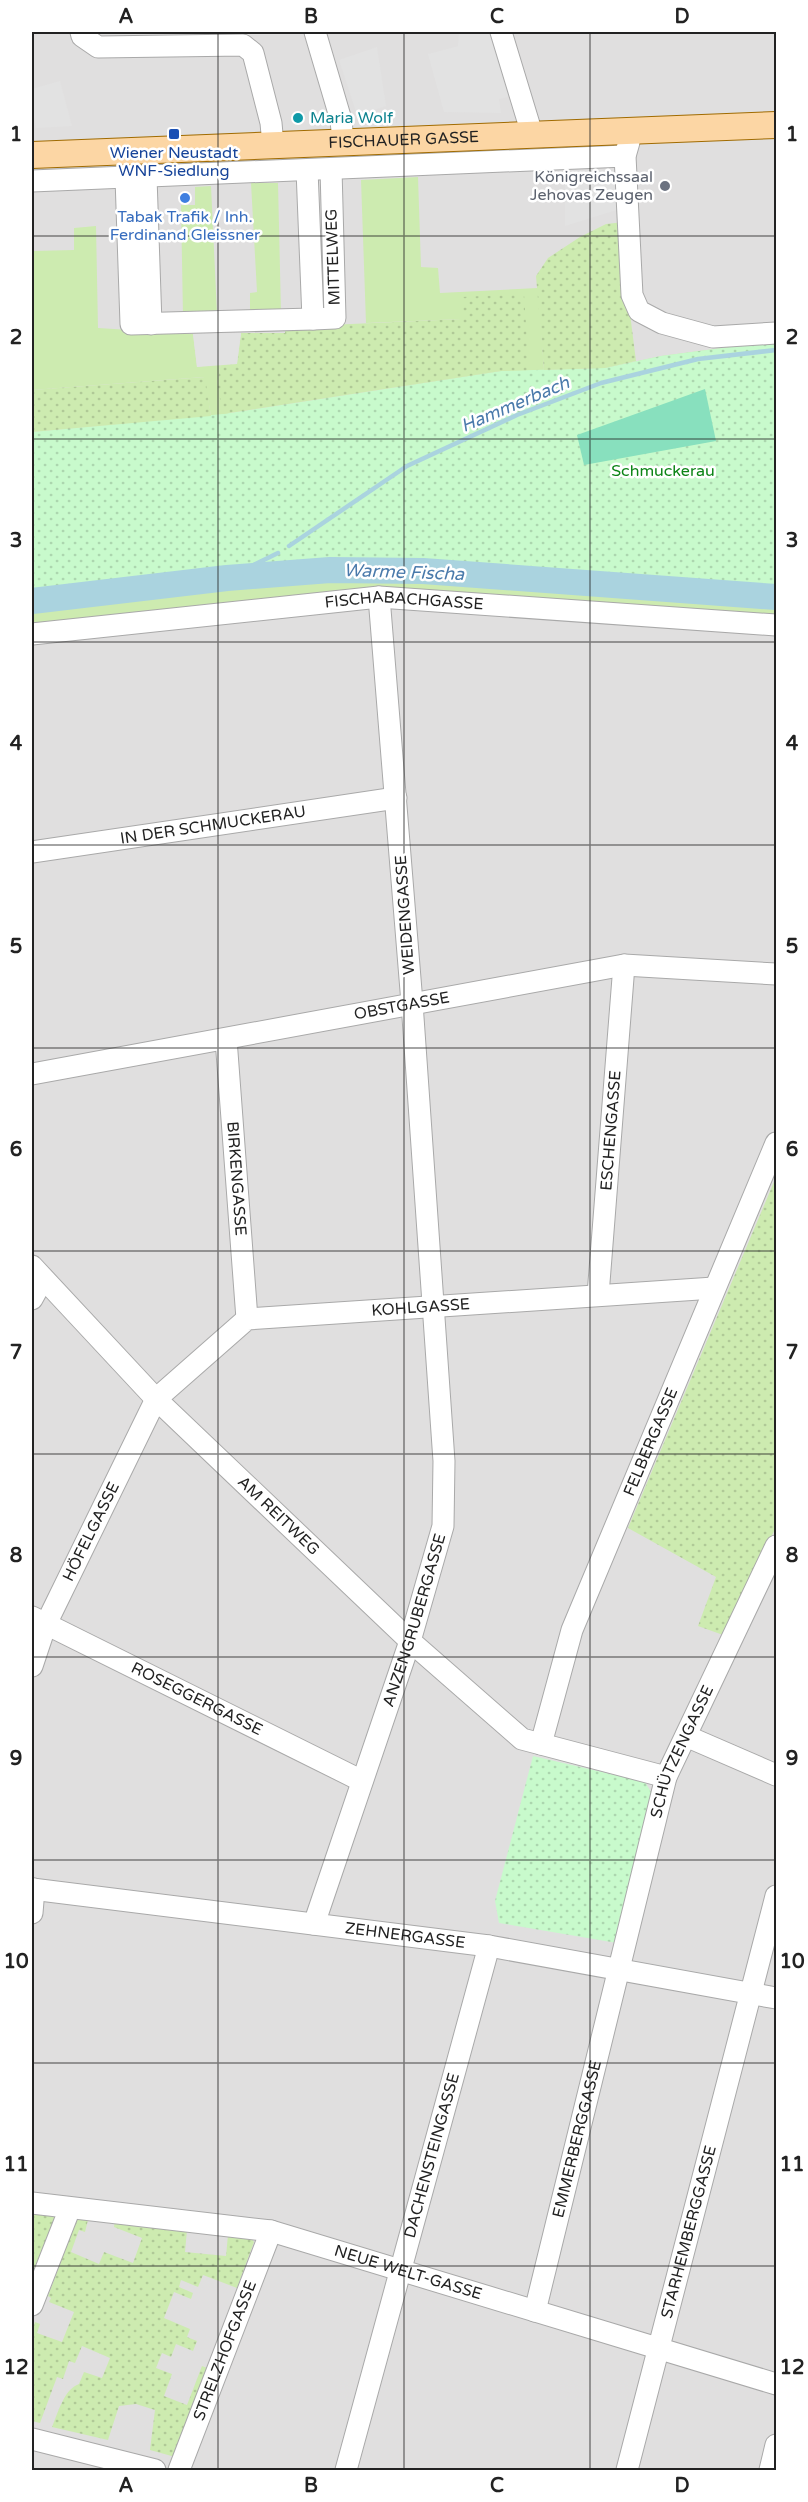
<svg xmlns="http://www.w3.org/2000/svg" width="808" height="2502" font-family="'Varela Round',sans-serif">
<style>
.residential{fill:#e0dfdf}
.grass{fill:#cdebb0}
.forest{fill:url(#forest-firs)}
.park{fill:url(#park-dots)}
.garden{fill:url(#garden-dots)}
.pitch{fill:#88e0be}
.parking{fill:#e2e2e2}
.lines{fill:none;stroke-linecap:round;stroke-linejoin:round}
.stream{stroke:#aad3df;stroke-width:4.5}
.river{stroke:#aad3df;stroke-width:26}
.minor-casing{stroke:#a9a9a9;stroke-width:23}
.major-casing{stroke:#a06b00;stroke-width:28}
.minor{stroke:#fff;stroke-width:21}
.major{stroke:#fcd6a4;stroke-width:26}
.grid{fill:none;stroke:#222;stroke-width:1.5;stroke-opacity:0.55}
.culture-dot{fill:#0f9aa8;stroke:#fff;stroke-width:2}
.transit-dot{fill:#1a4fb4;stroke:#fff;stroke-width:2}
.worship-dot{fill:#6b7280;stroke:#fff;stroke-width:2}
.shop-dot{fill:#3f7fe0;stroke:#fff;stroke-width:2}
.labels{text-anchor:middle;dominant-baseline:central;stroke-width:5;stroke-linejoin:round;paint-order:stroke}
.culture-label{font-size:16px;fill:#0d838f;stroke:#fff;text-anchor:start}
.street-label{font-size:16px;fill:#222;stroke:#fff}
.transit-label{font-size:16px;fill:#164399;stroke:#fff}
.worship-label{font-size:16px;fill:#5b616d;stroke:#fff;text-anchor:end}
.shop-label{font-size:16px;fill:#366cbe;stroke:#fff}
.park-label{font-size:16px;fill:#0c8416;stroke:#fff}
.water-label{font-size:18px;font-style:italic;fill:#4a7aab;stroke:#fff}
.neatline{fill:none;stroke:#222;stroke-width:2}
.grid-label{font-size:20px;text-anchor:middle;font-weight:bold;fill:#222}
</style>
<defs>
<pattern id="forest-firs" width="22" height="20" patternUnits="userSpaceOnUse" patternTransform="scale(1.5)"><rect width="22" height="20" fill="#add19e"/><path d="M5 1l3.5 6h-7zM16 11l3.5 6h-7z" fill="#95b388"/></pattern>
<pattern id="park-dots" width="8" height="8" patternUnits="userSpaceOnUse" patternTransform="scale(1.5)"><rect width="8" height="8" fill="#c8facc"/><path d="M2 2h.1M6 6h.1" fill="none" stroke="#acd6af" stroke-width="1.8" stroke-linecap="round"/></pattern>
<pattern id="garden-dots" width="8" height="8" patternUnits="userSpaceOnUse" patternTransform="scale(1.5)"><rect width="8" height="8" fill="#cdebb0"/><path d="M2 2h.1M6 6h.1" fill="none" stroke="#b0c997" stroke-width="1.8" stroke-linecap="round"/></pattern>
</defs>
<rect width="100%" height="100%" fill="#f2efe9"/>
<rect class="residential" x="32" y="32" width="744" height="2438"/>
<g class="grass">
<polygon points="418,177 421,267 438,268 440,293 538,288 544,370 605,368 661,356 776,341 776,592 422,567 279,566 32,594 218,432 211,416 204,377 32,390 32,251 74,250 74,228 96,226 98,328 193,334 197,367 221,363 217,384 234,428 412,385 501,371 461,298 462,319 366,323 361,180"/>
<polygon points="251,183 278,183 281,313 250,313 250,293 257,292"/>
<polygon points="211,186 217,314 183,317 181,205 195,205 195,187"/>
<polygon points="317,577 424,578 776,603 776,617 387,590 32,628 32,611"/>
</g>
<polygon class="forest" points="279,566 422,567 776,592 776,603 424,578 317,577 32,611 32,594"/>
<g class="park">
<polygon points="776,341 776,592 422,567 279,566 32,594 32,432 223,414 501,371 605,368 661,356"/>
<polygon points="533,1756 645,1782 654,1797 617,1943 499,1923 495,1901"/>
</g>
<g class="garden">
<polygon points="624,222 627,290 636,361 605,368 544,370 536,276 548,258 580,237 606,224"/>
<polygon points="524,294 529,370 501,371 223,414 217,384 221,363 237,363 241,333 285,333 285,327 461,319 461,297"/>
<polygon points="205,377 211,416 32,432 32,390"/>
<polygon points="776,1177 776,1527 723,1635 698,1626 716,1577 628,1528"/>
<polygon points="32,2209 52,2211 56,2220 32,2283"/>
<path d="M 81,2215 L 89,2216 L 85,2232 L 79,2230 L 71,2252 L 99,2264 L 104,2252 L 133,2263 L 142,2238 L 114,2227 L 115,2219 L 187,2230 L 185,2252 L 226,2256 L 228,2235 L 251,2237 L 254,2242 L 237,2288 L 203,2275 L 198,2287 L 181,2280 L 179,2287 L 193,2293 L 191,2299 L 174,2292 L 164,2318 L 190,2329 L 187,2337 L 197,2341 L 193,2351 L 176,2344 L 171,2357 L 162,2353 L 156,2368 L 172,2374 L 164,2396 L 187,2405 L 202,2366 L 207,2368 L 175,2457 L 150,2450 L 155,2410 L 136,2404 L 119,2406 L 108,2440 L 52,2427 C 58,2413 64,2389 79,2384 L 84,2372 L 102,2378 L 110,2358 L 82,2346 L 75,2363 L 69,2361 L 63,2379 L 57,2377 L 40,2423 L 32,2421 L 32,2331 L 35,2322 L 40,2324 L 37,2333 L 62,2342 L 74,2312 L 49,2302 L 51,2298 L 48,2296 L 76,2221 Z"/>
</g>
<polygon class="pitch" points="705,389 716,441 584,465 577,435"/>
<g class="parking">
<polygon points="459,32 489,32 511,96 499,99 501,113 444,112 428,54 458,46"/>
<polygon points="377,47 386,106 362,114 361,110 356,112 339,60"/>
<polygon points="60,81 72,126 36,128 32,109 32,89"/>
<polygon points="602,170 621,187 623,208 565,226 565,172"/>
<polygon points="241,333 237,364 197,367 193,334"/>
</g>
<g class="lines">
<g class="stream">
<polyline points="289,546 407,466 517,415 601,383 698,359 776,350"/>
<polyline points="227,578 278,553"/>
</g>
<polyline class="river" points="32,601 227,578 330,570 423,571 776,597"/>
<g class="minor-casing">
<g id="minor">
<polyline points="81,32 82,36 98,47 243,45 253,53 271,123 273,145"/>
<polyline points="315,32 341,120 343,142"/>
<polyline points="501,32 532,134"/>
<polyline points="629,142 625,156 632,295 639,311 662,323 713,337 776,333"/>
<polyline points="307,170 313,319 335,318 331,169"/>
<polyline points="146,177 151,324"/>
<polyline points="126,178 131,324 313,319"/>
<polyline points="32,181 625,156"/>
<path id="s1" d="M 32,634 L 379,597 L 776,625"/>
<path id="s2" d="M 32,852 L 396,798"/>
<path id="s3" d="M 226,1039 L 247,1319"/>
<path id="s4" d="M 32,1074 L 624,965 L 776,974"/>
<path id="s5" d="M 32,1266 L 156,1399 L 410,1641 L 522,1739 L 666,1777"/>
<path id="s6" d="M 598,1295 L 624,965"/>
<polyline points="32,1299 43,1279"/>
<path id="s7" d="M 32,1617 L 362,1781"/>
<path id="s8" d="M 32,1666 L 46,1624 L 156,1399 L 247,1319 L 714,1288"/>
<polyline points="686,1736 776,1775"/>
<path id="s9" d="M 541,1744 L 572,1630 L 776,1143"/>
<path id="s10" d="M 32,1889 L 489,1946 L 776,1998"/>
<polyline points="32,1913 34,1889"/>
<path id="s11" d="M 314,1924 L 410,1641 L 443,1526 L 444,1461 L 412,1003 L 379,597"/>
<path id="s12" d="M 32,2203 L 271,2231 L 776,2384"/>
<polyline points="32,2305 70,2208"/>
<path id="s13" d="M 535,2311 L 666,1777 L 776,1546"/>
<polyline points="32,2439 155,2470"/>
<path id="s14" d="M 179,2470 L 271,2231"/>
<path id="s15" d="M 346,2470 L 489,1946"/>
<path id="s16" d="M 627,2470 L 776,1896"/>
<polyline points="770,2470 776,2445"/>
</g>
</g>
<g class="major-casing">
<g id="major">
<path id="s17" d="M 32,155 L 776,125"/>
</g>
</g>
<use href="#minor" class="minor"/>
<use href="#major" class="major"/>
</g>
<path class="grid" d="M 218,32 L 218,2470M 404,32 L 404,2470M 590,32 L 590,2470M 32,236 L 776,236M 32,439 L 776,439M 32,642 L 776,642M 32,845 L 776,845M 32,1048 L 776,1048M 32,1251 L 776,1251M 32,1454 L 776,1454M 32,1657 L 776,1657M 32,1860 L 776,1860M 32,2063 L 776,2063M 32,2266 L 776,2266"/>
<circle class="culture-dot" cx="298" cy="118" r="6"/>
<rect class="transit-dot" x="168" y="128" width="12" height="12" rx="3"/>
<circle class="worship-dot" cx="665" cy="186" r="6"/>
<circle class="shop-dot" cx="185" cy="198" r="6"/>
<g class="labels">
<g class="culture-label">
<text x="310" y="118">Maria Wolf</text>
</g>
<g class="street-label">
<text stroke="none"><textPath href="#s17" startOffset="372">FISCHAUER GASSE</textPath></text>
<text transform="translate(333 257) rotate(-92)">MITTELWEG</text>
<text stroke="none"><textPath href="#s1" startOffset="374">FISCHABACHGASSE</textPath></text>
<text stroke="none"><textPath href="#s2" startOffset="183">IN DER SCHMUCKERAU</textPath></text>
<text transform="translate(405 915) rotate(-94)">WEIDENGASSE</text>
<text stroke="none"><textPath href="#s4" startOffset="376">OBSTGASSE</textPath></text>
<text stroke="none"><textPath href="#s6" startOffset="165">ESCHENGASSE</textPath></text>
<text stroke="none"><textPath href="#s3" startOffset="140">BIRKENGASSE</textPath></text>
<text stroke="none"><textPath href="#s8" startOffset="590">KOHLGASSE</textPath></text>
<text stroke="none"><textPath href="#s9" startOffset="322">FELBERGASSE</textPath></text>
<text stroke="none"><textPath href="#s5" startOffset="351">AM REITWEG</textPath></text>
<text stroke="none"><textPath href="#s8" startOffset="147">HÖFELGASSE</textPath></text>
<text stroke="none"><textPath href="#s11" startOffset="320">ANZENGRUBERGASSE</textPath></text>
<text stroke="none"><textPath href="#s7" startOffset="184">ROSEGGERGASSE</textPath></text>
<text stroke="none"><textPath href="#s13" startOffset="579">SCHÜTZENGASSE</textPath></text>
<text stroke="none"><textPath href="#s10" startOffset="376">ZEHNERGASSE</textPath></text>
<text stroke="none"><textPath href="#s13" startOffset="177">EMMERBERGGASSE</textPath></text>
<text stroke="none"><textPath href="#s15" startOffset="326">DACHENSTEINGASSE</textPath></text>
<text stroke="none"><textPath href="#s16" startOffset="246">STARHEMBERGGASSE</textPath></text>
<text stroke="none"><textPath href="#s12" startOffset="384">NEUE WELT-GASSE</textPath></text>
<text stroke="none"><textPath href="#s14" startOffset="128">STRELZHOFGASSE</textPath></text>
</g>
<g class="transit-label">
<text x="174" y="153">Wiener Neustadt<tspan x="174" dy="18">WNF-Siedlung</tspan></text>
</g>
<g class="worship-label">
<text x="653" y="177">Königreichssaal<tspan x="653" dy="18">Jehovas Zeugen</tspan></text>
</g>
<g class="shop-label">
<text x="185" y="217">Tabak Trafik / Inh.<tspan x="185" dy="18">Ferdinand Gleissner</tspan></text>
</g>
<g class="park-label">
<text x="663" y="471">Schmuckerau</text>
</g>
<g class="water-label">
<text transform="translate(515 404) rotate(-23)">Hammerbach</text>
<text transform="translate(404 572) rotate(2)">Warme Fischa</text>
</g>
</g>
<rect width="808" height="2502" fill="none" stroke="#ffffff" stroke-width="66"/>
<rect x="33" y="33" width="742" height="2436" class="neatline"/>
<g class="grid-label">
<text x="126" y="23">A</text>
<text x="311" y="23">B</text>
<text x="497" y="23">C</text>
<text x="682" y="23">D</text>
<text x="16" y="141">1</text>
<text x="792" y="141">1</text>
<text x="16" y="344">2</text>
<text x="792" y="344">2</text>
<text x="16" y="547">3</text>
<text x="792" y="547">3</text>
<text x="16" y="750">4</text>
<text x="792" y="750">4</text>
<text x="16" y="953">5</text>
<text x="792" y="953">5</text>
<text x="16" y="1156">6</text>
<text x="792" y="1156">6</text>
<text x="16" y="1359">7</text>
<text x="792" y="1359">7</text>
<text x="16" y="1562">8</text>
<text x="792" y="1562">8</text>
<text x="16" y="1765">9</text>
<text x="792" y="1765">9</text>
<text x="16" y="1968">10</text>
<text x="792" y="1968">10</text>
<text x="16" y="2171">11</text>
<text x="792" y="2171">11</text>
<text x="16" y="2374">12</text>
<text x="792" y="2374">12</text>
<text x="126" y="2492">A</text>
<text x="311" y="2492">B</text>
<text x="497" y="2492">C</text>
<text x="682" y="2492">D</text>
</g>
</svg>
